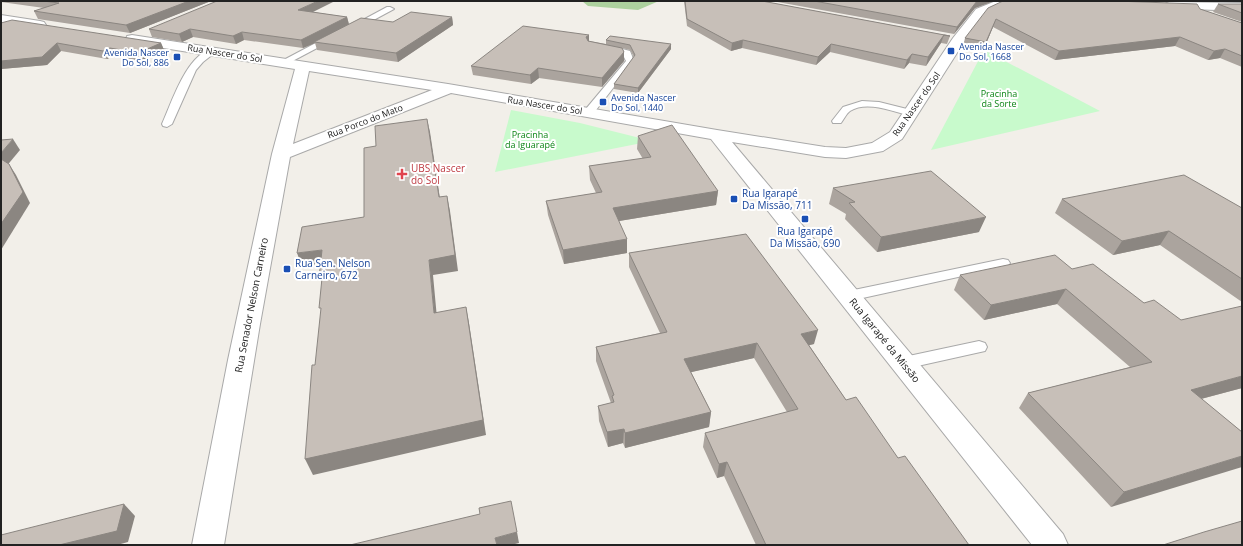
<svg xmlns="http://www.w3.org/2000/svg" width="1243" height="546" font-family="'Open Sans',sans-serif">
<style>
.forest{fill:#add19e}
.park{fill:#c8facc}
.lines{fill:none;stroke-linecap:round;stroke-linejoin:round}
.service-casing{stroke:#a9a9a9;stroke-width:2}
.minor-casing{stroke:#a9a9a9;stroke-width:2}
.service{fill:#fff;fill-rule:evenodd}
.minor{fill:#fff;fill-rule:evenodd}
.wall{fill:#aba49e}
.shaded-wall{fill:#8b8681}
.building{fill:#c7bfb8;stroke:#8b8681}
.transit-dot{fill:#1a4fb4;stroke:#fff;stroke-width:1.5}
.health-dot{fill:#e0444e;stroke:#fff;stroke-width:1.5}
.labels{text-anchor:middle;dominant-baseline:central;stroke-width:4;stroke-linejoin:round;paint-order:stroke}
.far-transit-label{font-size:9px;fill:#164399;stroke:#fff;text-anchor:start}
.far-street-label{font-size:9px;fill:#222;stroke:#fff}
.far-park-label{font-size:9px;fill:#0c8416;stroke:#fff}
.health-label{font-size:10px;fill:#be3a42;stroke:#fff;text-anchor:start}
.transit-label{font-size:10px;fill:#164399;stroke:#fff;text-anchor:start}
.street-label{font-size:10px;fill:#222;stroke:#fff}
</style>
<rect width="100%" height="100%" fill="#f2efe9"/>
<polygon class="forest" points="582,1 659,1 638,10 588,6"/>
<g class="park">
<polygon points="984,50 1100,111 931,150"/>
<polygon points="511,110 580,123 652,141 495,172"/>
</g>
<g class="lines">
<g class="service-casing">
<g id="service">
<polygon points="387,7 390,7 394,9 355,30 349,30 348,28"/>
<polygon points="329,36 332,36 336,38 285,65 279,65 278,63"/>
<polygon points="607,45 630,51 634,61 593,114 585,114 584,112 585,110 626,61 623,55 604,50 603,48 604,46"/>
<path d="M 213,48 L 217,51 L 203,62 L 196,70 L 172,124 L 167,127 L 163,126 L 162,124 C 172,102 186,55 213,48 Z"/>
<path d="M 862,101 L 879,102 L 915,111 L 916,113 L 911,116 C 894,112 867,100 850,111 C 846,114 844,119 841,123 L 833,123 L 832,121 L 843,107 Z"/>
<polygon points="1003,259 1008,260 1010,263 1008,266 849,301 844,299 842,296 844,293 849,291"/>
<polygon points="979,341 985,343 987,347 985,351 904,369 898,367 896,363 898,359 904,357"/>
</g>
</g>
<g class="minor-casing">
<g id="minor">
<path d="M 996,1 L 1026,1 L 1024,3 L 1003,6 L 984,15 L 964,42 L 902,139 L 883,151 L 846,158 L 825,157 L 732,142 L 1063,534 L 1068,545 L 1032,545 L 711,139 L 451,93 L 290,157 L 260,324 L 224,545 L 192,545 L 228,360 L 272,154 L 295,69 L 132,43 L 127,42 L 126,39 L 127,36 L 132,35 L 448,84 L 717,130 L 825,147 L 846,148 L 872,143 L 890,132 L 953,38 L 976,9 ZM 309,71 L 432,90 L 293,144 Z"/>
<polygon points="1169,2 1242,3 1242,11 1165,8 1163,6 1165,4"/>
<polygon points="1,15 40,21 44,22 46,25 44,28 40,29 1,23"/>
</g>
</g>
<use href="#service" class="service"/>
<use href="#minor" class="minor"/>
</g>
<g class="wall">
<polygon points="1,1 211,1 130,33 38,19 34,11 44,8 1,2"/>
<polygon points="684,1 762,1 950,36 947,44 941,43 926,66 909,63 904,69 830,52 816,65 742,48 731,51 687,26"/>
<polygon points="772,1 994,1 975,8 954,34"/>
<polygon points="1003,1 1200,9 1242,23 1242,67 1220,58 1208,60 1175,46 1055,60 993,27 983,51 963,47 965,38"/>
<polygon points="1193,1 1242,1 1242,2"/>
<polygon points="1218,4 1242,4 1242,22 1213,12"/>
<polygon points="313,12 347,17 349,24 393,22 452,17 453,25 398,62 317,50 315,43 303,48 244,40 236,44 193,37 182,42 152,37 149,29"/>
<polygon points="1,23 161,43 164,50 141,61 113,56 107,59 61,51 47,65 1,69"/>
<polygon points="589,35 589,41 606,44 606,40 671,44 671,49 638,93 614,89 614,84 634,57 630,50 622,48 624,52 624,61 602,87 539,78 531,84 473,75 471,66"/>
<polygon points="638,136 718,191 716,205 619,221 627,253 564,264 548,215 546,201 596,193 590,180 589,166 643,159 637,149"/>
<polygon points="833,188 979,232 877,252 845,219 846,214 829,204"/>
<polygon points="1062,199 1242,208 1242,302 1160,245 1113,255 1055,213"/>
<polygon points="629,253 814,344 809,345 846,400 898,458 969,545 756,545 724,476 717,478 703,447 705,433 787,412 754,358 691,372 711,412 709,427 625,448 623,443 608,447 599,421 598,406 611,403 596,361 596,347 660,333 629,267"/>
<polygon points="1072,269 1242,388 1201,399 1242,432 1111,507 1019,408 1028,393 1130,367 1057,304 984,320 954,290 960,275"/>
</g>
<g class="shaded-wall">
<polygon points="189,1 211,1 130,33 126,25"/>
<polygon points="318,1 335,1 301,18 298,10"/>
<polygon points="977,1 994,1 975,8 954,34 957,27"/>
<polygon points="347,17 349,25 314,42 315,43 303,48 301,40"/>
<polygon points="452,17 453,25 398,62 396,53"/>
<polygon points="996,19 993,27 983,51 986,42"/>
<polygon points="190,29 193,37 182,42 179,34"/>
<polygon points="242,32 244,40 236,44 233,36"/>
<polygon points="589,35 589,44 586,37"/>
<polygon points="944,35 941,43 926,66 928,57"/>
<polygon points="1180,37 1175,46 1055,60 1059,51"/>
<polygon points="743,40 742,48 731,51 732,43"/>
<polygon points="57,43 61,51 47,65 1,69 1,61"/>
<polygon points="161,43 164,50 141,61 138,53"/>
<polygon points="671,44 671,49 638,93 638,88"/>
<polygon points="831,44 830,52 816,65 818,57"/>
<polygon points="110,48 113,56 107,59 103,51"/>
<polygon points="1225,49 1220,58 1208,60 1214,51"/>
<polygon points="624,52 624,61 602,87 602,78"/>
<polygon points="912,54 909,63 904,69 907,60"/>
<polygon points="538,68 539,78 531,84 530,75"/>
<polygon points="427,119 430,132 442,212 439,197"/>
<polygon points="13,139 20,150 5,168 1,162 1,153"/>
<polygon points="9,164 16,175 30,203 1,250 1,224"/>
<polygon points="718,191 716,205 613,222 613,208"/>
<polygon points="447,196 450,211 458,271 433,275 438,329 434,313 429,260"/>
<polygon points="986,217 979,232 877,252 881,237"/>
<polygon points="1169,231 1160,245 1113,255 1122,241"/>
<polygon points="627,239 627,253 564,264 563,250"/>
<polygon points="322,250 328,265 303,269 297,253"/>
<polygon points="1066,289 1057,304 984,320 991,305"/>
<polygon points="466,307 469,323 486,435 313,475 305,459"/>
<polygon points="818,330 814,344 797,348 801,334"/>
<polygon points="757,343 754,358 683,374 684,359"/>
<polygon points="1242,376 1242,388 1178,405 1191,390"/>
<polygon points="711,412 709,427 625,448 625,433"/>
<polygon points="624,429 623,443 608,447 607,432"/>
<polygon points="1242,456 1242,467 1111,507 1124,492"/>
<polygon points="727,462 724,476 717,478 719,464"/>
<polygon points="124,504 135,516 128,542 117,545 59,545"/>
<polygon points="517,532 519,543 511,545 497,545 495,538"/>
</g>
<g class="building">
<polygon points="43,1 189,1 126,25 34,11 59,3"/>
<polygon points="217,1 318,1 298,10 347,17 301,40 242,32 233,36 190,29 179,34 149,29"/>
<polygon points="685,1 762,1 950,36 944,35 928,57 912,54 907,60 831,44 818,57 743,40 732,43 687,19"/>
<polygon points="814,1 977,1 957,27"/>
<polygon points="1003,1 1115,1 1197,4 1200,9 1242,23 1242,56 1225,49 1214,51 1180,37 1059,51 996,19 986,42 965,38 988,8"/>
<polygon points="1218,4 1242,4 1242,13"/>
<polygon points="411,12 452,17 396,53 314,42 361,18 393,22"/>
<polygon points="12,20 161,43 138,53 110,48 103,51 57,43 42,57 1,61 1,23"/>
<polygon points="523,26 589,35 586,37 588,41 622,48 624,52 602,78 538,68 530,75 471,66"/>
<polygon points="610,36 671,44 638,88 614,84 635,55 630,45 606,40"/>
<polygon points="427,119 439,197 447,196 455,255 429,260 434,313 466,307 483,420 305,459 312,365 315,365 321,308 319,308 322,278 319,278 322,250 297,253 302,227 364,217 364,148 376,146 375,126"/>
<polygon points="672,125 718,191 613,208 627,239 563,250 546,201 602,192 589,166 651,157 638,136"/>
<polygon points="13,139 1,153 1,140"/>
<polygon points="1,159 9,164 23,192 1,224"/>
<polygon points="931,171 986,217 881,237 849,203 855,202 833,188"/>
<polygon points="1184,175 1242,208 1242,279 1169,231 1122,241 1062,199"/>
<polygon points="746,234 818,330 801,334 846,400 856,397 898,458 905,456 969,545 766,545 727,462 719,464 705,433 798,409 757,343 684,359 711,412 625,433 624,429 607,432 598,406 614,402 612,396 614,395 596,347 667,332 629,253"/>
<polygon points="1055,255 1072,269 1093,264 1144,303 1154,300 1181,320 1242,306 1242,376 1191,390 1242,432 1242,456 1124,492 1028,393 1152,362 1066,289 991,305 960,275"/>
<polygon points="511,501 517,532 495,538 497,545 350,545 480,514 479,508"/>
<polygon points="124,504 117,531 59,545 1,545 1,535"/>
<polygon points="1242,521 1242,545 1163,545 1204,532"/>
</g>
<g class="transit-dot">
<rect x="947" y="47" width="8" height="8" rx="2"/>
<rect x="173" y="53" width="8" height="8" rx="2"/>
<rect x="599" y="98" width="8" height="8" rx="2"/>
<rect x="730" y="195" width="8" height="8" rx="2"/>
<rect x="801" y="215" width="8" height="8" rx="2"/>
<rect x="283" y="265" width="8" height="8" rx="2"/>
</g>
<path class="health-dot" d="M400 168h4v4h4v4h-4v4h-4v-4h-4v-4h4z"/>
<g class="labels">
<g class="far-transit-label">
<text x="959" y="46">Avenida Nascer<tspan x="959" dy="10">Do Sol, 1668</tspan></text>
<text x="169" y="52" text-anchor="end">Avenida Nascer<tspan x="169" dy="10">Do Sol, 886</tspan></text>
<text x="611" y="97">Avenida Nascer<tspan x="611" dy="10">Do Sol, 1440</tspan></text>
</g>
<g class="far-street-label">
<text transform="translate(225 53) rotate(9)">Rua Nascer do Sol</text>
<text transform="translate(916 104) rotate(-55)">Rua Nascer do Sol</text>
<text transform="translate(545 105) rotate(9)">Rua Nascer do Sol</text>
<text transform="translate(365 121) rotate(-21)">Rua Porco do Mato</text>
</g>
<g class="far-park-label">
<text x="999" y="93">Pracinha<tspan x="999" dy="10">da Sorte</tspan></text>
<text x="530" y="134">Pracinha<tspan x="530" dy="10">da Iguarapé</tspan></text>
</g>
<g class="health-label">
<text x="411" y="168">UBS Nascer<tspan x="411" dy="12">do Sol</tspan></text>
</g>
<g class="transit-label">
<text x="742" y="193">Rua Igarapé<tspan x="742" dy="12">Da Missão, 711</tspan></text>
<text x="805" y="231" text-anchor="middle">Rua Igarapé<tspan x="805" dy="12">Da Missão, 690</tspan></text>
<text x="295" y="263">Rua Sen. Nelson<tspan x="295" dy="12">Carneiro, 672</tspan></text>
</g>
<g class="street-label">
<text transform="translate(251 305) rotate(-79)">Rua Senador Nelson Carneiro</text>
<text transform="translate(885 340) rotate(51)">Rua Igarapé da Missão</text>
</g>
</g>
<rect width="1243" height="546" fill="none" stroke="#222222" stroke-width="4"/>
</svg>
